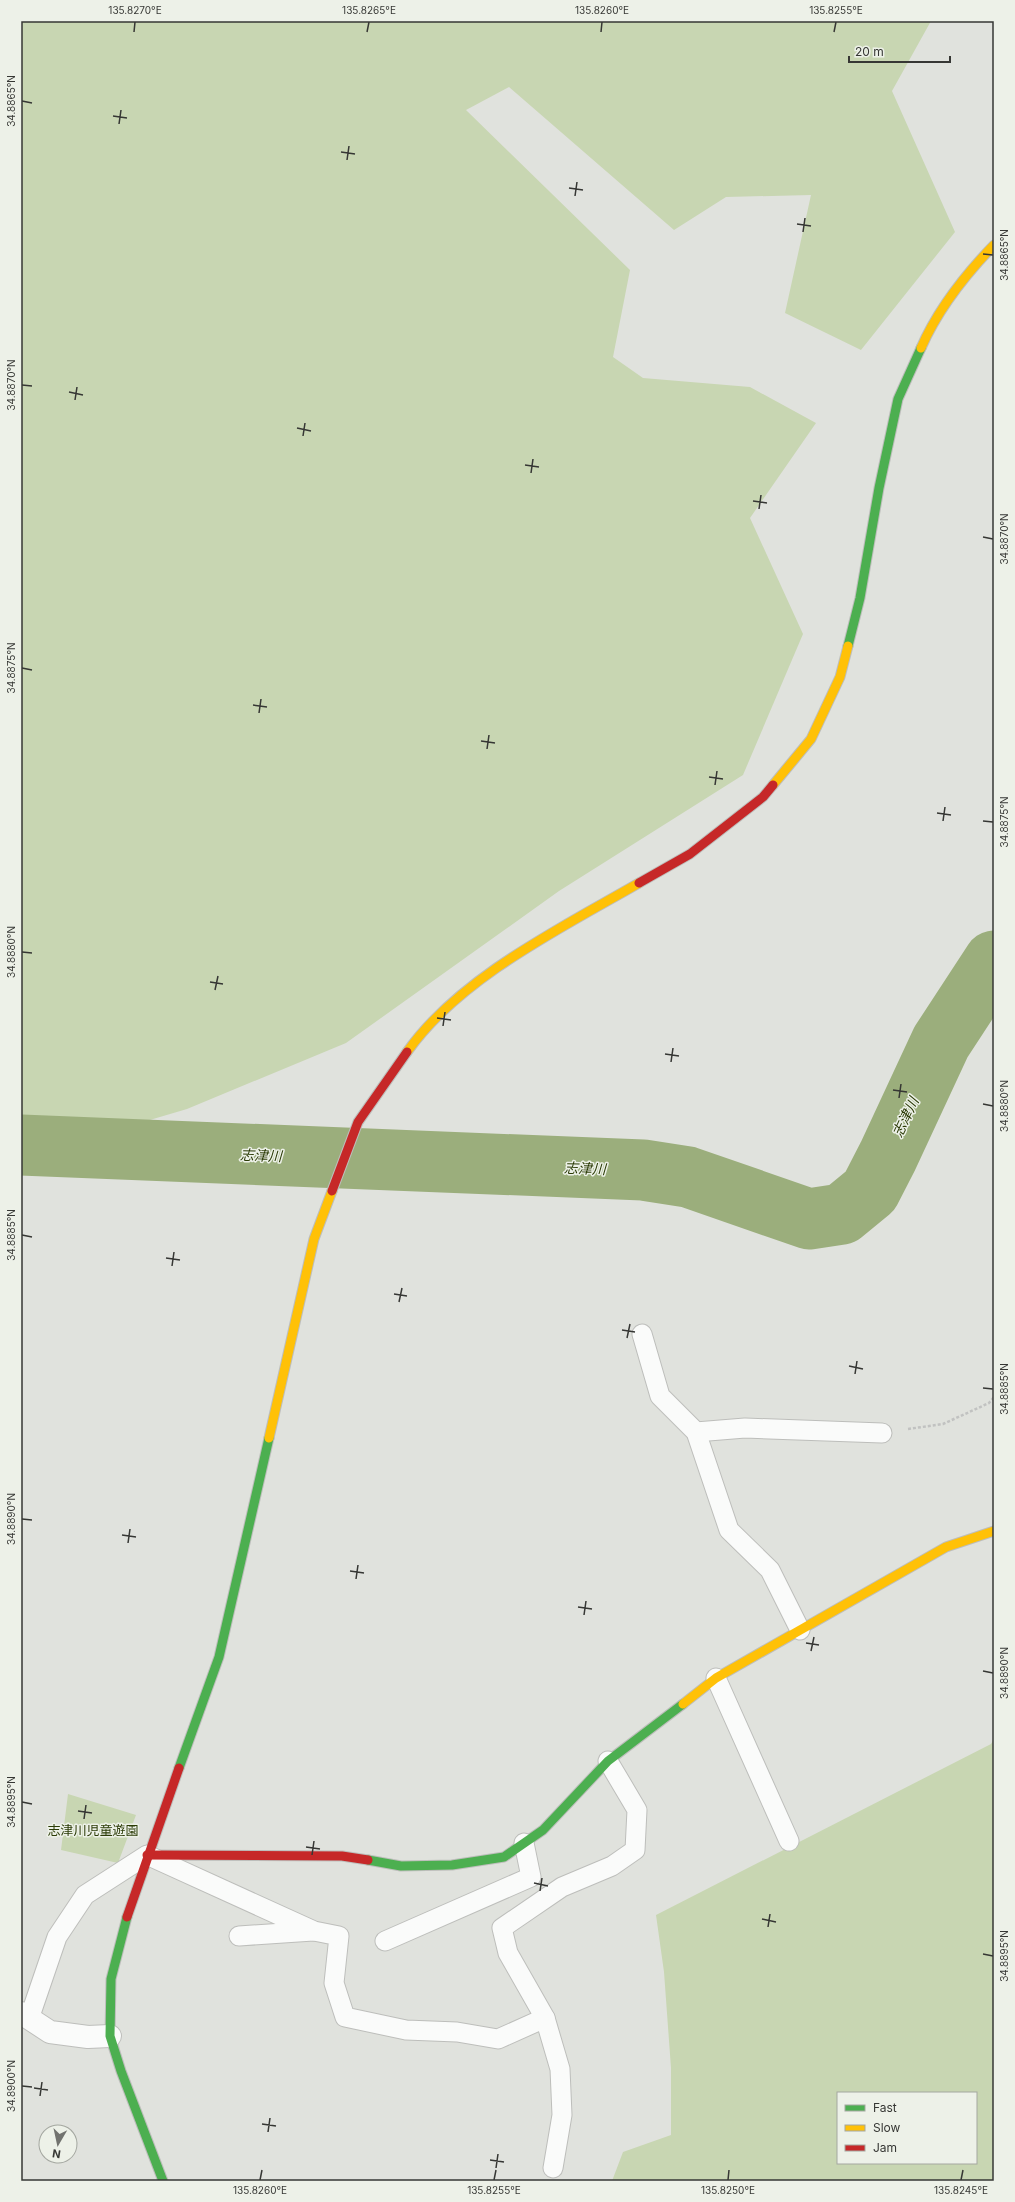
<svg xmlns="http://www.w3.org/2000/svg" width="1015" height="2202" font-family="Inter,'Noto Sans JP',sans-serif">
<style>
.green{fill:#c8d6b2;fill-rule:evenodd}
.lines{fill:none;stroke-linecap:round;stroke-linejoin:round}
.river{stroke:#9bae7c;stroke-width:61}
.lane-casing{stroke:#bdbebb;stroke-width:21}
.street-casing{stroke:#bdbebb;stroke-width:24}
.fast-casing{stroke:#bdbebb;stroke-width:11}
.slow-casing{stroke:#bdbebb;stroke-width:11}
.jam-casing{stroke:#bdbebb;stroke-width:11}
.path{stroke:#c1c2c1;stroke-width:2.5;stroke-dasharray:3 2;stroke-linecap:butt}
.lane{stroke:#fafbfa;stroke-width:19}
.street{stroke:#fafbfa;stroke-width:22}
.fast{stroke:#4caf50;stroke-width:9}
.slow{stroke:#ffc107;stroke-width:9}
.jam{stroke:#c62828;stroke-width:9}
.ticks{fill:none;stroke:#363734;stroke-width:1.5}
.labels{text-anchor:middle;dominant-baseline:central;stroke-width:3;stroke-linejoin:round;paint-order:stroke}
.park-label{font-size:13px;fill:#2b3b06;stroke:#edf1e8}
.water-label{font-size:14px;font-style:italic;fill:#2a3a05;stroke:#edf1e8}
.neatline{fill:none;stroke:#363734;stroke-width:1.5}
.ticks-label{font-size:10px;text-anchor:middle;fill:#363734}
</style>
<rect width="100%" height="100%" fill="#e0e2dd"/>
<g class="green">
<polygon points="21,21 931,21 892,91 955,232 861,350 785,313 811,195 726,197 674,230 509,87 466,110 630,270 613,357 643,378 750,387 816,423 750,518 803,634 743,775 559,891 346,1043 187,1109 21,1158"/>
<path d="M 994,1739 L 994,2181 L 612,2181 L 623,2152 L 671,2135 L 671,2068 L 664,1972 L 656,1915 L 991,1744 ZM 838,2093 L 976,2093 L 976,2163 L 838,2163 Z"/>
<polygon points="68,1794 136,1815 118,1863 61,1850"/>
</g>
<g class="lines">
<polyline class="river" points="21,1145 643,1170 688,1177 809,1219 842,1214 870,1191 888,1156 941,1042 994,961"/>
<g class="lane-casing">
<g id="lane">
<polyline points="642,1334 660,1396 696,1432 729,1530 770,1570 800,1630"/>
<polyline points="696,1432 745,1428 882,1433"/>
<polyline points="716,1678 789,1841"/>
<polyline points="239,1936 313,1931"/>
<polyline points="385,1941 531,1877 524,1843"/>
<polyline points="29,2019 57,1937 85,1895 147,1855 314,1931 339,1936 334,1983 345,2017 406,2030 457,2032 498,2039 545,2018"/>
<polyline points="553,2168 562,2115 560,2069 545,2018 508,1953 502,1928 562,1887 612,1866 635,1850 637,1810 608,1761"/>
</g>
</g>
<g class="street-casing">
<polyline id="street" points="21,2013 50,2032 88,2037 110,2036"/>
</g>
<g class="fast-casing">
<g id="fast">
<polyline points="848,646 860,598 879,488 898,399 921,348"/>
<polyline points="179,1768 219,1657 269,1438"/>
<polyline points="368,1860 401,1866 452,1865 504,1857 543,1830 608,1761 683,1704"/>
<polyline points="127,1917 111,1979 110,2036 121,2071 163,2181"/>
</g>
</g>
<g class="slow-casing">
<g id="slow">
<path d="M 921,348 C 938,309 964,276 994,245"/>
<polyline points="773,785 811,739 840,677 848,646"/>
<path d="M 407,1052 C 459,978 561,928 639,883"/>
<polyline points="269,1438 314,1239 332,1191"/>
<polyline points="683,1704 716,1678 946,1547 994,1531"/>
</g>
</g>
<g class="jam-casing">
<g id="jam">
<polyline points="639,883 690,854 763,797 773,785"/>
<polyline points="332,1191 358,1122 407,1052"/>
<polyline points="147,1855 342,1856 368,1860"/>
<polyline points="127,1917 179,1768"/>
</g>
</g>
<polyline class="path" points="908,1429 943,1424 989,1403 994,1397"/>
<use href="#lane" class="lane"/>
<use href="#street" class="street"/>
<use href="#fast" class="fast"/>
<use href="#slow" class="slow"/>
<use href="#jam" class="jam"/>
</g>
<path class="ticks" d="M 134,32 L 135,22M 367,32 L 369,22M 601,32 L 602,22M 834,32 L 836,22M 22,101 L 32,103M 113,116 L 127,118M 119,124 L 121,110M 341,152 L 355,154M 347,160 L 349,146M 569,188 L 583,190M 575,196 L 577,182M 797,224 L 811,226M 803,232 L 805,218M 983,254 L 993,255M 22,385 L 32,386M 69,392 L 83,395M 75,400 L 77,387M 297,428 L 311,431M 303,436 L 305,423M 525,465 L 539,467M 531,473 L 533,459M 753,501 L 767,503M 759,509 L 761,495M 983,537 L 993,539M 22,668 L 32,670M 253,705 L 267,707M 259,713 L 261,699M 481,741 L 495,743M 487,749 L 489,735M 709,777 L 723,779M 715,785 L 717,771M 937,813 L 951,815M 943,821 L 945,807M 983,821 L 993,822M 22,952 L 32,953M 210,982 L 223,984M 215,990 L 218,976M 437,1018 L 451,1020M 443,1026 L 445,1012M 665,1054 L 679,1056M 671,1062 L 673,1048M 893,1090 L 907,1092M 899,1098 L 901,1084M 983,1104 L 993,1106M 22,1235 L 32,1237M 166,1258 L 180,1260M 172,1266 L 174,1252M 394,1294 L 407,1296M 399,1302 L 402,1288M 622,1330 L 635,1332M 627,1338 L 630,1324M 849,1366 L 863,1369M 855,1374 L 857,1361M 983,1388 L 993,1389M 22,1519 L 32,1520M 122,1535 L 136,1537M 128,1543 L 130,1529M 350,1571 L 364,1573M 356,1579 L 358,1565M 578,1607 L 592,1609M 584,1615 L 586,1601M 806,1643 L 819,1645M 811,1651 L 814,1637M 983,1671 L 993,1673M 22,1802 L 32,1804M 78,1811 L 92,1813M 84,1819 L 86,1805M 306,1847 L 320,1849M 312,1855 L 314,1841M 534,1883 L 548,1886M 540,1891 L 542,1878M 762,1919 L 776,1922M 768,1927 L 770,1914M 983,1954 L 993,1956M 22,2086 L 32,2087M 34,2088 L 48,2090M 40,2096 L 42,2082M 262,2124 L 276,2126M 268,2132 L 270,2118M 490,2160 L 504,2162M 496,2168 L 498,2154M 260,2180 L 262,2170M 494,2180 L 496,2170M 728,2180 L 729,2170M 961,2180 L 963,2170"/>
<g class="labels">
<g class="park-label">
<text x="93" y="1830">志津川児童遊園</text>
</g>
<g class="water-label">
<text transform="translate(905 1117) rotate(-65)">志津川</text>
<text transform="translate(261 1155) rotate(2)">志津川</text>
<text transform="translate(585 1168) rotate(2)">志津川</text>
</g>
</g>
<rect width="1015" height="2202" fill="none" stroke="#edf1e8" stroke-width="44"/>
<rect x="837" y="2092" width="140" height="72" fill="#edf1e8" stroke="#a4a7a0"/>
<rect x="845" y="2105" width="20" height="6" fill="#4caf50" stroke="#a4a7a0"/>
<text x="873" y="2112" font-size="12" fill="#363734">Fast</text>
<rect x="845" y="2125" width="20" height="6" fill="#ffc107" stroke="#a4a7a0"/>
<text x="873" y="2132" font-size="12" fill="#363734">Slow</text>
<rect x="845" y="2145" width="20" height="6" fill="#c62828" stroke="#a4a7a0"/>
<text x="873" y="2152" font-size="12" fill="#363734">Jam</text>
<g transform="translate(58 2144) rotate(189)"><circle r="19" fill="#edf1e8" stroke="#a4a7a0"/>
<path d="M0-3L7 15L0 10L-7 15Z" fill="#72736f"/>
<text y="-6" font-size="11" font-weight="bold" text-anchor="middle" fill="#363734">N</text>
</g>
<path d="M849 56v6h101v-6" fill="none" stroke="#363734" stroke-width="2"/>
<text x="855" y="56" font-size="12" fill="#363734" stroke="#edf1e8" stroke-width="3" paint-order="stroke">20 m</text>
<rect x="22" y="22" width="971" height="2158" class="neatline"/>
<g class="ticks-label">
<text x="135" y="14">135.8270°E</text>
<text x="369" y="14">135.8265°E</text>
<text x="602" y="14">135.8260°E</text>
<text x="836" y="14">135.8255°E</text>
<text transform="translate(11 101) rotate(-90)" y="4">34.8865°N</text>
<text transform="translate(1004 255) rotate(-90)" y="4">34.8865°N</text>
<text transform="translate(11 385) rotate(-90)" y="4">34.8870°N</text>
<text transform="translate(1004 539) rotate(-90)" y="4">34.8870°N</text>
<text transform="translate(11 668) rotate(-90)" y="4">34.8875°N</text>
<text transform="translate(1004 822) rotate(-90)" y="4">34.8875°N</text>
<text transform="translate(11 952) rotate(-90)" y="4">34.8880°N</text>
<text transform="translate(1004 1106) rotate(-90)" y="4">34.8880°N</text>
<text transform="translate(11 1235) rotate(-90)" y="4">34.8885°N</text>
<text transform="translate(1004 1389) rotate(-90)" y="4">34.8885°N</text>
<text transform="translate(11 1519) rotate(-90)" y="4">34.8890°N</text>
<text transform="translate(1004 1673) rotate(-90)" y="4">34.8890°N</text>
<text transform="translate(11 1802) rotate(-90)" y="4">34.8895°N</text>
<text transform="translate(1004 1956) rotate(-90)" y="4">34.8895°N</text>
<text transform="translate(11 2086) rotate(-90)" y="4">34.8900°N</text>
<text x="260" y="2194">135.8260°E</text>
<text x="494" y="2194">135.8255°E</text>
<text x="728" y="2194">135.8250°E</text>
<text x="961" y="2194">135.8245°E</text>
</g>
</svg>
